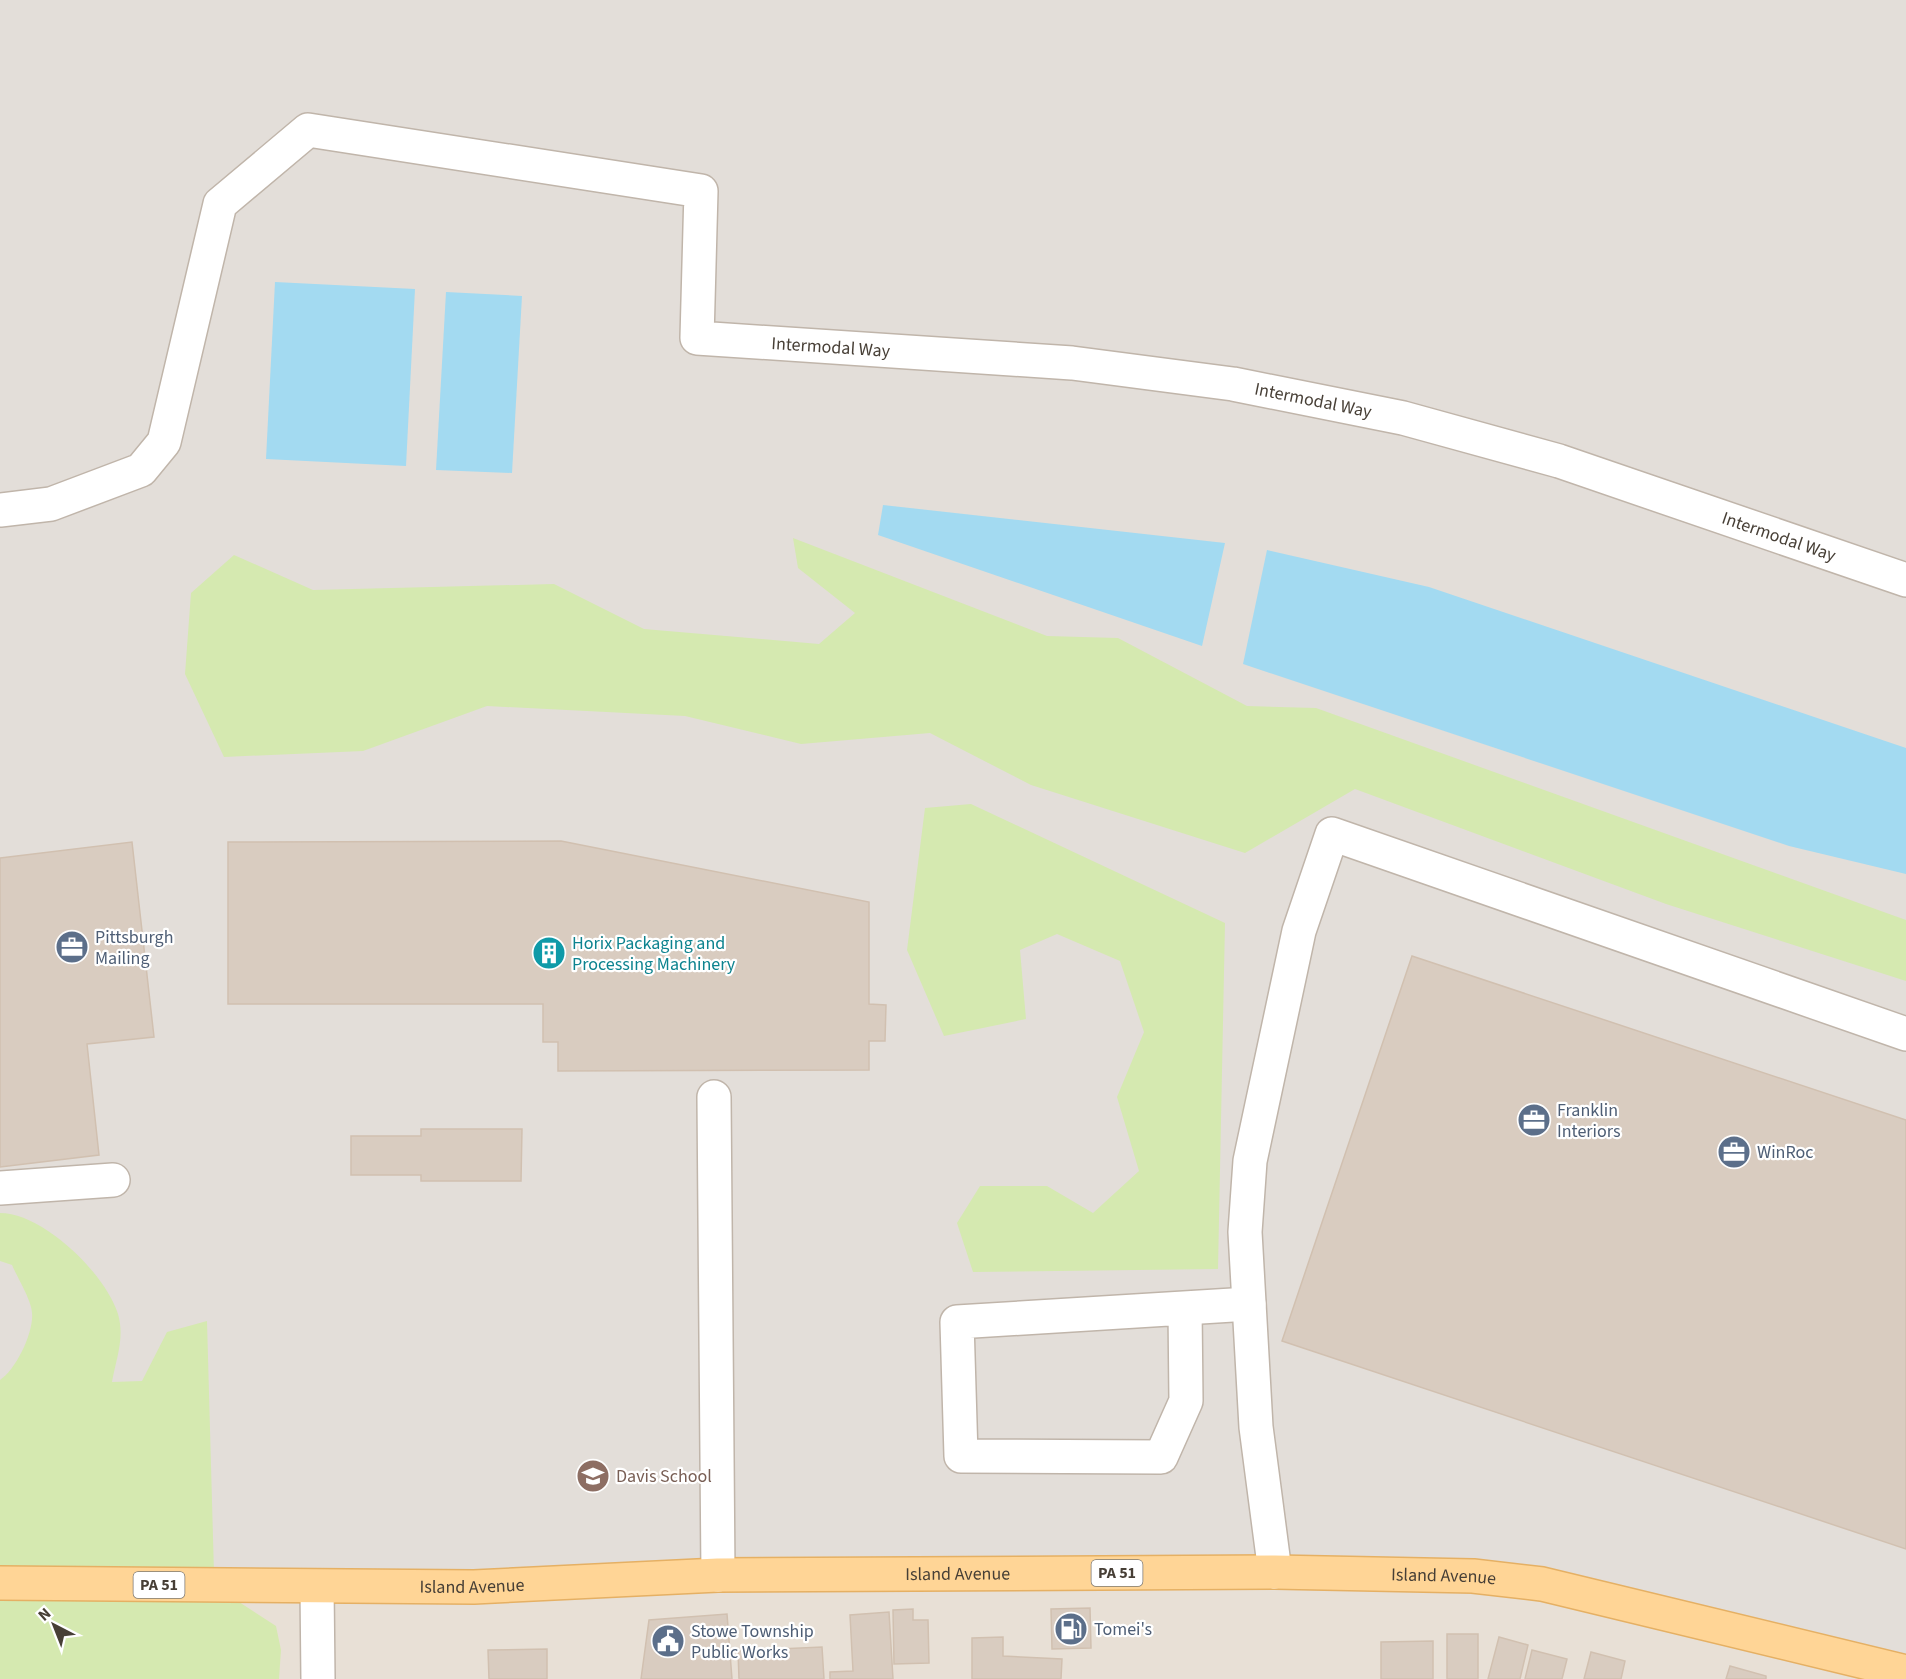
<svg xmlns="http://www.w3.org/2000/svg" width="1906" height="1679" font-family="'Source Sans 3',sans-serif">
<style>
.residential{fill:#e8e0d6}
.industrial{fill:#e3ded9}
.green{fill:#d5e9b0}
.water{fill:#a3daf1}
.building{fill:#d9ccc0;stroke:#d1c0b0;stroke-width:1.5}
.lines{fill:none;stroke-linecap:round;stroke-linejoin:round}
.minor-casing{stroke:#c0b5aa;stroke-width:36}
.major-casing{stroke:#e5b064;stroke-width:36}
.minor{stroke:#fff;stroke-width:33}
.major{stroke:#ffd596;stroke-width:33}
.labels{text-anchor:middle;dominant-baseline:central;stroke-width:4.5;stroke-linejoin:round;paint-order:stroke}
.shield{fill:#fff;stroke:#7e7972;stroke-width:1.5}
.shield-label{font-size:16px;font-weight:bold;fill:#473f36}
.street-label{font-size:18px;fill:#473f36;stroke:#fff}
.service-label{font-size:18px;fill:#4e5e75;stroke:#fff;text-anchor:start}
.culture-label{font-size:18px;fill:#0d838f;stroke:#fff;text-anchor:start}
.education-label{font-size:18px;fill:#785e54;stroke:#fff;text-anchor:start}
</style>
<rect width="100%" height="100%" fill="#f4efe8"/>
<polygon class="residential" points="1473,1576 1906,1679 0,1679 0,1583"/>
<polygon class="industrial" points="0,0 1906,0 1906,1672 1542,1584 0,1583"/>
<g class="green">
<polygon points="793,538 1047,636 1118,638 1247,706 1316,708 1906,920 1906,981 1666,904 1355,789 1245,853 1031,785 930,733 801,744 685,716 487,706 363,751 224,757 185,674 191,593 234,555 313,590 554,584 644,629 819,644 855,613 798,568"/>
<polygon points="971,804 1225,923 1218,1269 973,1272 957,1223 980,1186 1047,1186 1093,1213 1139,1171 1117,1097 1144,1032 1120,961 1057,934 1020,950 1026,1019 944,1036 907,950 925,808"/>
<path d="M 0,1213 C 43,1213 105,1273 118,1314 C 125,1338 116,1359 112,1382 L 142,1381 L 167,1332 L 207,1321 L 214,1573 L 0,1573 L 0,1380 C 16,1370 34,1332 32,1313 C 32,1301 17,1277 12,1265 L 0,1261 Z"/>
<polygon points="0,1596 236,1600 276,1626 281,1650 279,1679 0,1679"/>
</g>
<g class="water">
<polygon points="275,282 415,289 406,466 266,459"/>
<polygon points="446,292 522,296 512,473 436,470"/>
<polygon points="883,505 1225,543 1202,646 878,535"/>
<polygon points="1267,550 1429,587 1906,748 1906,874 1789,846 1243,664"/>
</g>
<g class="building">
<polygon points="561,841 869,902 869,1004 886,1005 885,1041 869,1041 869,1070 558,1071 558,1042 543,1042 543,1004 228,1004 228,842"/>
<polygon points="132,842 154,1037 87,1044 99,1155 0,1167 0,858"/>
<polygon points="1412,956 1906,1120 1906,1549 1282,1341"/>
<polygon points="421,1129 522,1129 521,1181 421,1181 421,1175 351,1175 351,1136 421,1136"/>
<polygon points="1090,1608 1091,1648 1052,1649 1051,1609"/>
<polygon points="913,1609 913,1620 928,1620 929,1663 894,1664 893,1610"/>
<polygon points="889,1612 893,1679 830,1679 830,1672 853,1671 850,1615"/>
<polygon points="727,1614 732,1679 641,1679 649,1620"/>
<rect x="1447" y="1634" width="31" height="45"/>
<polygon points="1003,1637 1003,1656 1062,1659 1061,1679 972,1679 972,1638"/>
<polygon points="1499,1637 1528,1645 1520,1679 1488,1679"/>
<polygon points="1433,1641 1433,1679 1381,1679 1381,1642"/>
<polygon points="822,1647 824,1679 739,1679 738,1651"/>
<polygon points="547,1649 547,1679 489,1679 488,1650"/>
<polygon points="1532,1650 1567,1659 1562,1679 1525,1679"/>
<polygon points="1591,1652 1625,1661 1621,1679 1584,1679"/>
<polygon points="1730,1666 1766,1676 1766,1679 1726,1679"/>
</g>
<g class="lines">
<g class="minor-casing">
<g id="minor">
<path id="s1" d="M 0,510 L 51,504 L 141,470 L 164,442 L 220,204 L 308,130 L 701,191 L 697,338 L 1072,363 L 1233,384 L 1403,418 L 1559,461 L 1906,580"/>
<polyline points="714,1097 718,1575"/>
<polyline points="0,1188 113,1180"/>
<polyline points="1185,1308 1186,1401 1161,1457 961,1456 957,1322 1249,1304"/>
<polyline points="1275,1572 1256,1427 1245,1232 1250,1161 1299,931 1332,834 1906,1034"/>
<polyline points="317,1587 318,1679"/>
</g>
</g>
<g class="major-casing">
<g id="major">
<path id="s2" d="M 0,1583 L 474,1587 L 718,1575 L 1275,1572 L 1473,1576 L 1542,1584 L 1906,1672"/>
</g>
</g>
<use href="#minor" class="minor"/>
<use href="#major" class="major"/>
</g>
<defs>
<g id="office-disc" transform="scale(1.725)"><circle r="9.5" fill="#5c6f8a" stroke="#fff"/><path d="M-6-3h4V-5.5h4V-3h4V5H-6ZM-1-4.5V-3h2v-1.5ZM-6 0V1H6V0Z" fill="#fff"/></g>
<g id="building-disc" transform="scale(1.725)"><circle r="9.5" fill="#0f9aa8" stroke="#fff"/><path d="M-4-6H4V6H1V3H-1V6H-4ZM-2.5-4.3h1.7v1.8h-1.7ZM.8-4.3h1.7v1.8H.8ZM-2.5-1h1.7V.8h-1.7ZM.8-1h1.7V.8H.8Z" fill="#fff"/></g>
<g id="school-disc" transform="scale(1.725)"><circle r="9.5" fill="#8d6e63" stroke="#fff"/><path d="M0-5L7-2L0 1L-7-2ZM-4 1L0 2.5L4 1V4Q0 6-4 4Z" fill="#fff"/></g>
<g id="fuel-disc" transform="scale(1.725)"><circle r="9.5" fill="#5c6f8a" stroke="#fff"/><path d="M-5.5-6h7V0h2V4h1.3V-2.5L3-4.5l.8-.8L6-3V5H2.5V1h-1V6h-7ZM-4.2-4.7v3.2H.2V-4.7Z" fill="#fff"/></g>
<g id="civic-disc" transform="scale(1.725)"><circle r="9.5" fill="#5c6f8a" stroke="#fff"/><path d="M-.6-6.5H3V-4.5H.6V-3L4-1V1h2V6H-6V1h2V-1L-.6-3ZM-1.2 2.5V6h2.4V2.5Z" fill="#fff"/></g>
</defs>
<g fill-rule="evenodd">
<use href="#office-disc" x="72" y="947"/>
<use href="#building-disc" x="549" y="953"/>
<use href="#office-disc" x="1534" y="1120"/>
<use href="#office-disc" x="1734" y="1152"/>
<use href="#school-disc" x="593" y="1476"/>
<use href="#fuel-disc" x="1071" y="1629"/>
<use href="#civic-disc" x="668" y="1641"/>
</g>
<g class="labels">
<g class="shield">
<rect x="1091.5" y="1560" width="51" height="26" rx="4.5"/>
<rect x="133.5" y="1572" width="51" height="26" rx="4.5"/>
</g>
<g class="shield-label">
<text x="1117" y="1573">PA 51</text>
<text x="159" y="1585">PA 51</text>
</g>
<g class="street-label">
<text stroke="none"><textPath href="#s1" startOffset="1222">Intermodal Way</textPath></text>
<text stroke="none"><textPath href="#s1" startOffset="1708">Intermodal Way</textPath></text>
<text stroke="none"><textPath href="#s1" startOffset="2194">Intermodal Way</textPath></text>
<text stroke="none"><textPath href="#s2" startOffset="958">Island Avenue</textPath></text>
<text stroke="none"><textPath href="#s2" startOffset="1444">Island Avenue</textPath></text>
<text stroke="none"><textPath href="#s2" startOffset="472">Island Avenue</textPath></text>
</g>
<g class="service-label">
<text x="95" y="937">Pittsburgh<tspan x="95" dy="21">Mailing</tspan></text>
<text x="1557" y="1110">Franklin<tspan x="1557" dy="21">Interiors</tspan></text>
<text x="1757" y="1152">WinRoc</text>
<text x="1094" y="1629">Tomei's</text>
<text x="691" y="1631">Stowe Township<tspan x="691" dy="21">Public Works</tspan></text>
</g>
<g class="culture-label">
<text x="572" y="943">Horix Packaging and<tspan x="572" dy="21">Processing Machinery</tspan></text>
</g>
<g class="education-label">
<text x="616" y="1476">Davis School</text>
</g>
</g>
<g transform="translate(54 1625) rotate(318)" stroke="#ffffff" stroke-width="4.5" paint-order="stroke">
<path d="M0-4.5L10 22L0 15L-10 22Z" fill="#473f36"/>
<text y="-9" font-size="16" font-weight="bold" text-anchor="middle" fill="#473f36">N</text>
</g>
</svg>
